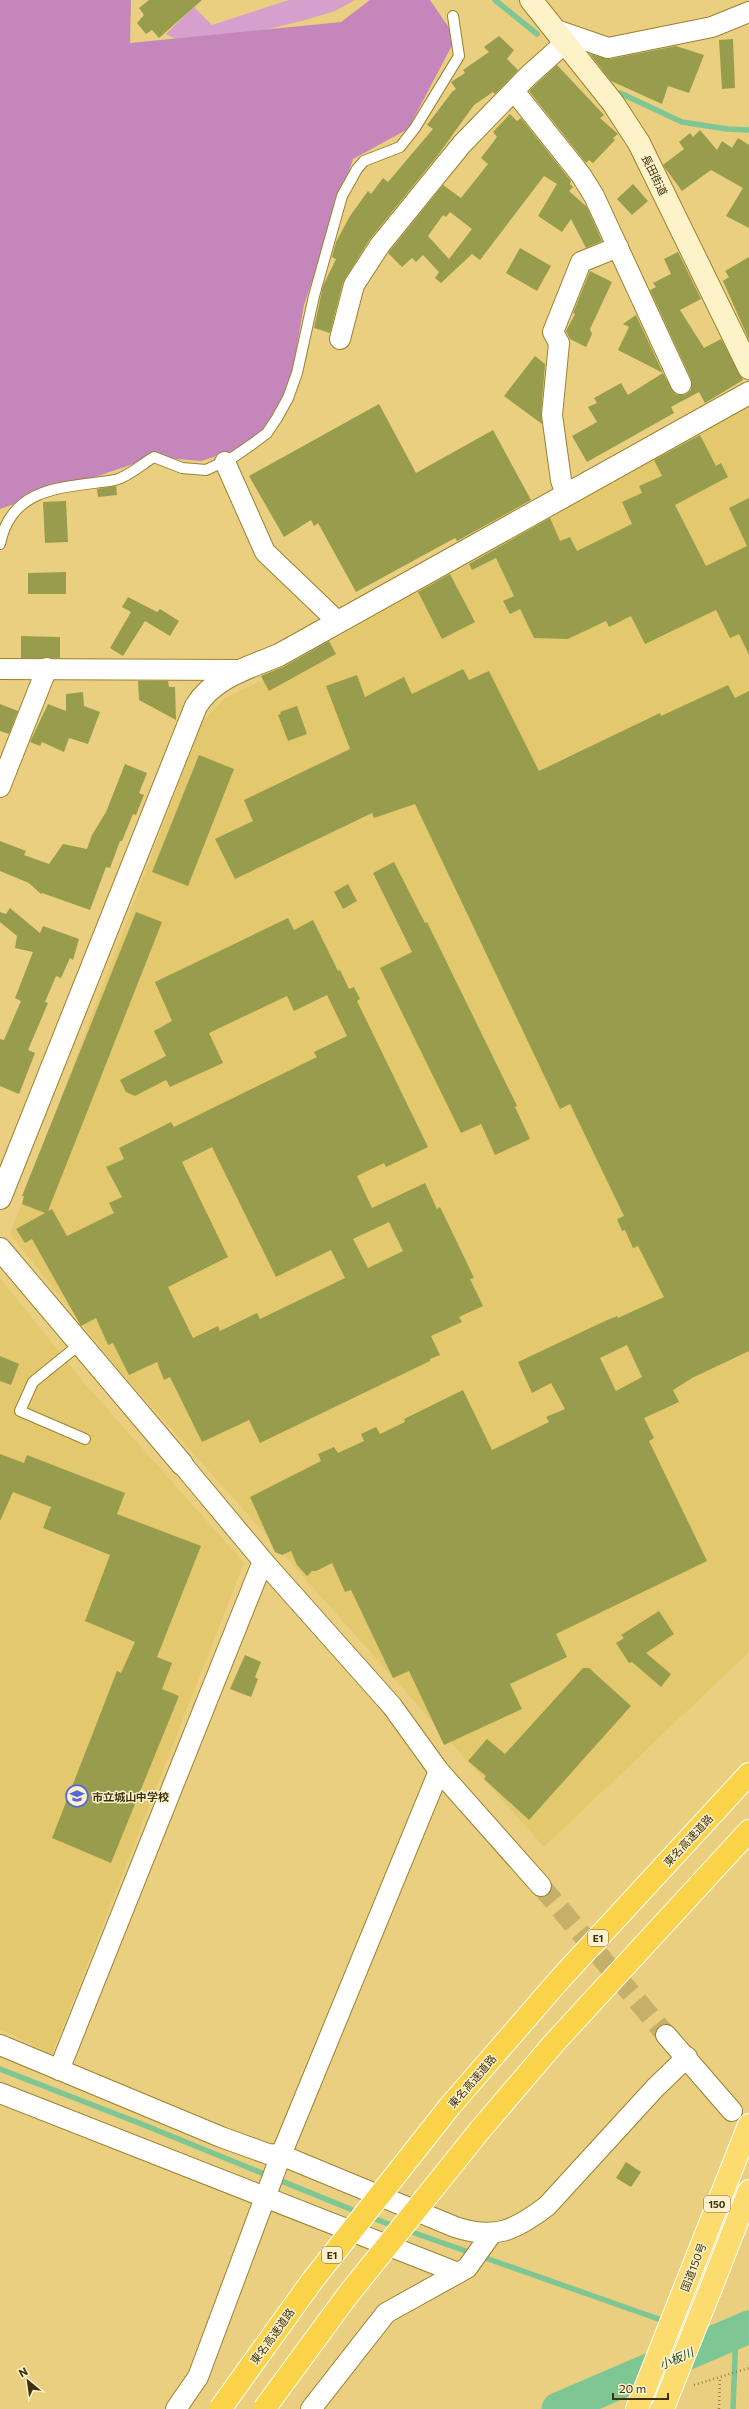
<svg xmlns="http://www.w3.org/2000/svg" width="749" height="2409" font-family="Commissioner,'Noto Sans JP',sans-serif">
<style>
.built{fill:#e4c86e}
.green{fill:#d5a0cc}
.forest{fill:#c587bb}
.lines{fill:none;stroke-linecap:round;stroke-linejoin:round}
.stream{stroke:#7ec693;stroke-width:5.5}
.river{stroke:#7ec693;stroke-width:33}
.building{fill:#989d4d;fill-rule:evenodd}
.minor-tunnel{stroke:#c6b069;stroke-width:20;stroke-dasharray:20 10;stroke-linecap:butt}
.service-casing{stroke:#9b8230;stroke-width:12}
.minor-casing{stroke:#9b8230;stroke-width:22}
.tertiary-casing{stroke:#9b8230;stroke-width:24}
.secondary-casing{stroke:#9b8230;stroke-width:24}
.trunk-casing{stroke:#fff;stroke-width:24}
.motorway-casing{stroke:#fff;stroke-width:24}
.path{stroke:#97854b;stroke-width:2.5;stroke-dasharray:1 3;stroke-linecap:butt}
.service{stroke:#fff;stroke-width:10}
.minor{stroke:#fff;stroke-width:20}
.tertiary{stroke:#fff;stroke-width:22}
.secondary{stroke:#fef2c8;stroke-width:22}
.trunk{stroke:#fcdc6e;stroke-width:22}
.motorway{stroke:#fbd349;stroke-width:22}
.trunk-bridge-casing{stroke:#fff;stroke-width:24;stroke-linecap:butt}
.motorway-bridge-casing{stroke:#fff;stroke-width:24;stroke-linecap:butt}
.trunk-bridge{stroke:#fcdc6e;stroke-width:22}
.motorway-bridge{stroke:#fbd349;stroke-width:22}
.labels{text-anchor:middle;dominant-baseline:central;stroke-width:3;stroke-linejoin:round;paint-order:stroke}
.shield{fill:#fef1cb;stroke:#766b48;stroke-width:1}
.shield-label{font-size:10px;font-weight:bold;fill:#3c3210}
.street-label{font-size:11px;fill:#3c3210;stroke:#fef1cb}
.poi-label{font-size:11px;font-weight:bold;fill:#3c3210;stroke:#fef1cb;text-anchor:start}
.water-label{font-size:12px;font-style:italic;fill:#164b2a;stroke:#fef1cb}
</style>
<rect width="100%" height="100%" fill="#e9cf7f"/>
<g class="built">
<polygon points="749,403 749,1652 544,1847 120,1371 10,1234 201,724 224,699 265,679"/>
<polygon points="0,1278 85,1384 244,1563 52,2054 0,2029"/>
</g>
<polygon class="green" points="289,0 355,0 335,11 305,20 193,48 166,34 194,7 212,25"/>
<polygon class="forest" points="0,0 131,0 130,43 341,22 370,0 430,0 456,38 408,129 353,159 304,305 288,398 251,445 201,461 154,457 0,509"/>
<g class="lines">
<g class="stream">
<polyline points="495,0 537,34"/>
<polyline points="620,93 682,122 727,129 749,130"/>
<polyline points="0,2069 139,2123 360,2213"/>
<polyline points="368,2216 396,2227"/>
<polyline points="406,2230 667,2322"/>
<polyline points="698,2332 718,2339"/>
<polyline points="733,2409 736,2331"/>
</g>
<polyline class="river" points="558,2409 749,2327"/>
</g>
<g class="building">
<polygon points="149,0 202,0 159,38 152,30 146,34 137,23 144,15 139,8"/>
<polygon points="499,36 514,50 507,59 518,70 495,94 493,92 474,105 438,155 370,239 343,282 330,333 314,328 323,286 336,259 332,257 336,242 350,216 368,191 371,194 383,178 388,182 433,129 427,125 452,92 456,89 451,82 465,73 463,70 489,52 484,47"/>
<polygon points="733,39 735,88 722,89 719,40"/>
<polygon points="676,46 704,55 689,93 668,86 662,104 611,81 590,54 610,59"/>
<polygon points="557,65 604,115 600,118 618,134 613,138 615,140 593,163 589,160 586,163 529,91"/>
<path d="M 510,114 L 517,121 L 521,118 L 571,181 L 570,184 L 573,187 L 569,191 L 587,207 L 602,241 L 586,248 L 571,219 L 562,232 L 538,216 L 557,184 L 544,176 L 480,260 L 472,254 L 441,283 L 435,278 L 439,272 L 423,255 L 416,262 L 412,258 L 402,267 L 388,253 L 389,252 L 443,185 L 461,198 L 488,164 L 481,158 L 497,137 L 493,132 ZM 450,212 L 472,229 L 449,259 L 428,236 L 443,215 L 446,217 Z"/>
<polygon points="700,130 717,150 722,141 732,148 738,138 749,145 749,228 726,216 743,188 711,170 682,191 665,168 663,165 684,149 679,142 690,133 693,137"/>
<polygon points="633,184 648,201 632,215 617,199"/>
<polygon points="520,248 551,266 537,291 506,273"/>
<polygon points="678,252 701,299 680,310 704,348 721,339 743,380 705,403 699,392 671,407 674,413 587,462 572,436 597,422 588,407 597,403 594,398 621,383 628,395 663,373 675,394 685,395 691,390 691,379 650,290 656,287 653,283 671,274 664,259"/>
<polygon points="749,257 749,340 723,281 729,277 725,271"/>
<polygon points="590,271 612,282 590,329 592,334 586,347 570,339 566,331 575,314 573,313"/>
<polygon points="636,315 663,373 618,350 629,327 623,324"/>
<polygon points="535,356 545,364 541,414 542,424 504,396"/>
<polygon points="379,404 416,473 493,430 531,500 457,541 455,538 356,592 318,523 314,526 311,520 284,537 249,476"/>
<polygon points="700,435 716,466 721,463 728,477 675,505 706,566 747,546 729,508 749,498 749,655 739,634 730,638 716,610 645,644 631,616 609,627 606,621 568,639 534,638 520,609 510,614 503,601 514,596 496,558 472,570 469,564 550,518 560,541 570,537 577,551 632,524 622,502 642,493 639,486 662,476 654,460"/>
<polygon points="116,486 117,495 98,497 97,489"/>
<polygon points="66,501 68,542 45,543 43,502"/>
<polygon points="66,572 66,594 28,594 28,573"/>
<polygon points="450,574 475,622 442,639 418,592"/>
<polygon points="128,597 157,612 160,609 179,621 170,636 145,621 123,656 110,648 131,612 122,607"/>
<polygon points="21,636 60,637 60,658 21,658"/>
<polygon points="329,641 336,654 269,691 261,676 285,666"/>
<path d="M 463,669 L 469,680 L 489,671 L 539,771 L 660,713 L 661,716 L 728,685 L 735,698 L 749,691 L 749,1351 L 692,1378 L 673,1390 L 679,1402 L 644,1418 L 654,1438 L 649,1441 L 707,1561 L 556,1634 L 567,1657 L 510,1684 L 522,1709 L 444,1745 L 409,1671 L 393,1678 L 351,1590 L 345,1592 L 332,1563 L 316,1571 L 312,1571 L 307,1576 L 297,1565 L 291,1551 L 282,1555 L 275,1552 L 250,1497 L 321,1461 L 318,1454 L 334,1447 L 338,1453 L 364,1441 L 361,1434 L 376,1427 L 380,1434 L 405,1422 L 404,1419 L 463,1390 L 492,1450 L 549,1422 L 546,1417 L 565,1409 L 551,1383 L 532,1393 L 518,1362 L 605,1321 L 617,1316 L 618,1318 L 664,1297 L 638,1246 L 633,1248 L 625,1230 L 622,1231 L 617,1219 L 624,1216 L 570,1104 L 560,1109 L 415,804 L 374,818 L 372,813 L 235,879 L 215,839 L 253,821 L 244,800 L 350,749 L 326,686 L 357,675 L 365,697 L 404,677 L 412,694 ZM 627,1345 L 642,1377 L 616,1391 L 600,1358 Z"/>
<polygon points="138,681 168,681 169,687 175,687 176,720 139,700"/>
<polygon points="83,692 84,706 100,712 88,744 69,738 64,752 42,742 40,746 30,742 48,704 66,711 66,694"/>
<polygon points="0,704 18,711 9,734 0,731"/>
<polygon points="297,706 307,734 288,741 278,715 281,714 280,712"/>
<polygon points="199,755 234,769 188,886 152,872"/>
<polygon points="125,764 147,773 139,793 144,795 136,815 133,814 122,841 120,841 110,868 106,867 90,910 42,893 41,894 29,883 0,871 0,841 26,851 24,855 49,864 63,844 87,849 92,835 106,812"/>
<polygon points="394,862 425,923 427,922 517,1106 515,1107 530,1139 495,1155 481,1124 461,1133 380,968 412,952 373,873"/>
<polygon points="348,884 357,901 343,909 334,892"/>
<polygon points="10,908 40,933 43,926 79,939 73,960 70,958 61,978 56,976 45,1002 48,1003 28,1050 35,1053 19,1094 0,1086 0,1039 4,1040 21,1001 15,998 33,952 15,948 17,936 0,922 0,912 6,914"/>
<path d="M 136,912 L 162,922 L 48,1211 L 52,1209 L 67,1236 L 114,1213 L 109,1203 L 122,1197 L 106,1167 L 124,1159 L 119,1148 L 171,1122 L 174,1127 L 317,1057 L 314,1052 L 347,1036 L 327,995 L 294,1011 L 287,996 L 209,1033 L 223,1063 L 170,1087 L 166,1080 L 135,1096 L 126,1092 L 120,1080 L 166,1056 L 154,1031 L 172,1021 L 155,982 L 288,918 L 294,930 L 313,920 L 338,971 L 340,970 L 349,989 L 354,987 L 360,999 L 357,1001 L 428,1147 L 386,1167 L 384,1163 L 357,1176 L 372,1208 L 425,1183 L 437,1209 L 440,1207 L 456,1240 L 474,1278 L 470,1279 L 483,1306 L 459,1317 L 462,1322 L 431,1336 L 440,1355 L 430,1359 L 430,1361 L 260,1443 L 249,1420 L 202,1442 L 170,1377 L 164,1380 L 157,1362 L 129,1375 L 113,1343 L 108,1345 L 96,1318 L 81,1326 L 32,1239 L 25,1243 L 16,1229 L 45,1213 L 22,1204 L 24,1196 L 22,1196 ZM 212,1147 L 276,1277 L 331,1250 L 345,1278 L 260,1319 L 257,1313 L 220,1331 L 218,1326 L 193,1338 L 168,1287 L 228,1257 L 182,1162 ZM 389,1222 L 403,1251 L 368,1268 L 353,1239 Z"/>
<polygon points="0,1356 19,1364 11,1385 0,1381"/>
<polygon points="0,1454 24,1463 27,1455 125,1493 117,1514 201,1546 157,1657 172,1663 162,1689 179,1696 111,1863 52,1838 117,1671 121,1673 135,1642 85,1621 110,1555 43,1528 51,1507 13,1492 0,1521"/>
<polygon points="659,1611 674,1634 646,1653 671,1674 661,1687 632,1662 629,1663 616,1643 624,1638 621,1635"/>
<polygon points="245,1655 261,1662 255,1677 258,1679 251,1697 230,1689"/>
<polygon points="583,1668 589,1668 631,1706 529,1820 484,1779 486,1776 468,1761 487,1739 505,1754"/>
<polygon points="626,2162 641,2172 631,2187 616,2178"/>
</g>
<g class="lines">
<polyline class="minor-tunnel" points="541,1886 666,2035"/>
<g class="service-casing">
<g id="service">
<path d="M 0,544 C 12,484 67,488 115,480 C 128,477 142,464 154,457 L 182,468 L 206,470 L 232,458 L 251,445 L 267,433 L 277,418 L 288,398 L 297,373 L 314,296 L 342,196 L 357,169 L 364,161 L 400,147 L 415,128 L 459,56 L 453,16"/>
<polyline points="80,1344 33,1382 20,1411 85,1439"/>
</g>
</g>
<g class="minor-casing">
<g id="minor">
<polyline points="556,30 608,48 712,27 749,12"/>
<polyline points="514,91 581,175 594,196 681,384"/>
<polyline points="340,339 354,285 380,245 462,144 527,77 566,42"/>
<polyline points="225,462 265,552 338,622"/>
<polyline points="566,495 561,480 552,415 559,343 553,332 581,262 618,247"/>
<polyline points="0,669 243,670"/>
<polyline points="0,787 47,668"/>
<polyline points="182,1464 263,1561 392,1706 439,1771 541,1886"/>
<polyline points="666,2035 732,2111"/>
<path d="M 0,2045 L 221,2137 L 268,2154 L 281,2155 L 455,2227 C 495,2240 514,2231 547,2206 L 655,2088 L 687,2057"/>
<polyline points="59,2070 263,1561"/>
<polyline points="0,2093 458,2273"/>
<polyline points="176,2409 198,2377 281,2155 439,1771"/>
<polyline points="311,2409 386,2313 467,2268 492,2233"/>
</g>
</g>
<g class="tertiary-casing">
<g id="tertiary">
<path d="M 0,1198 L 196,706 C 214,677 248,668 279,655 L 749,393"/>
<polyline points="0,1249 182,1464"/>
</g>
</g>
<g class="secondary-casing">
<polyline id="secondary" points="531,0 613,103 639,143 749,368"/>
</g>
<g class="trunk-casing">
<g id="trunk">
<polyline points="711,2288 749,2191"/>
<polyline points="637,2409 749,2125"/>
</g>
</g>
<g class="motorway-casing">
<g id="motorway">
<polyline points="450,2106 561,1978 749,1774"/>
<polyline points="480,2130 555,2042 749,1831"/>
</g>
</g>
<g class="path">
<polyline points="694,2385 749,2368"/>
<polyline points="719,2409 720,2377"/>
</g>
<use href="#service" class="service"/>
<use href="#minor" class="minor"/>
<use href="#tertiary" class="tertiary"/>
<use href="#secondary" class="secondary"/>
<use href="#trunk" class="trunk"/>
<use href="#motorway" class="motorway"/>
<g class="trunk-bridge-casing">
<polyline id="trunk-bridge" points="663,2408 711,2288"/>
</g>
<g class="motorway-bridge-casing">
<g id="motorway-bridge">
<polyline points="220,2409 312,2281 450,2106"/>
<polyline points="264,2409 347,2296 480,2130"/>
</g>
</g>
<use href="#trunk-bridge" class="trunk-bridge"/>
<use href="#motorway-bridge" class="motorway-bridge"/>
</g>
<defs>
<g id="school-ring" transform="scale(1.15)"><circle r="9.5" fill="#fef1cb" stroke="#5467dd" stroke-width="1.5"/><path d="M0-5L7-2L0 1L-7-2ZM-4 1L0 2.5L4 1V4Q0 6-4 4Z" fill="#5467dd"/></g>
</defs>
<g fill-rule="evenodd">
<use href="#school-ring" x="77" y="1796"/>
</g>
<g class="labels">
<g class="shield">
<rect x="588" y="1930" width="20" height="16" rx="3"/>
<rect x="704" y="2196" width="26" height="16" rx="3"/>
<rect x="322" y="2247" width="20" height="16" rx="3"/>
</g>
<g class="shield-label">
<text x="598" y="1938">E1</text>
<text x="717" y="2204">150</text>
<text x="332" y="2255">E1</text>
</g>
<g class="street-label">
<text transform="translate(655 175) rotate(64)">長田街道</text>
<text transform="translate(688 1840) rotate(-47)">東名高速道路</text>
<text transform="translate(472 2081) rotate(-49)">東名高速道路</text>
<text transform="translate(693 2267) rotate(-69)">国道150号</text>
<text transform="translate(272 2336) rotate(-54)">東名高速道路</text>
</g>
<g class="poi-label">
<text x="92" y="1796">市立城山中学校</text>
</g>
<g class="water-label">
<text transform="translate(676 2358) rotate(-23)">小板川</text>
</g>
</g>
<g transform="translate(28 2381) rotate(331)" stroke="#fef1cb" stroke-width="3" paint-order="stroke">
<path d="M0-3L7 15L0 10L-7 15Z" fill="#3c3210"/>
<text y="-6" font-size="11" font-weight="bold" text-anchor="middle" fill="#3c3210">N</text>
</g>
<path d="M613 2393v6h55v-6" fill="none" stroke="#3c3210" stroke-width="2"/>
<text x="619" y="2393" font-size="12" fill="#3c3210" stroke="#fef1cb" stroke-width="3" paint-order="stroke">20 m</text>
</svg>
